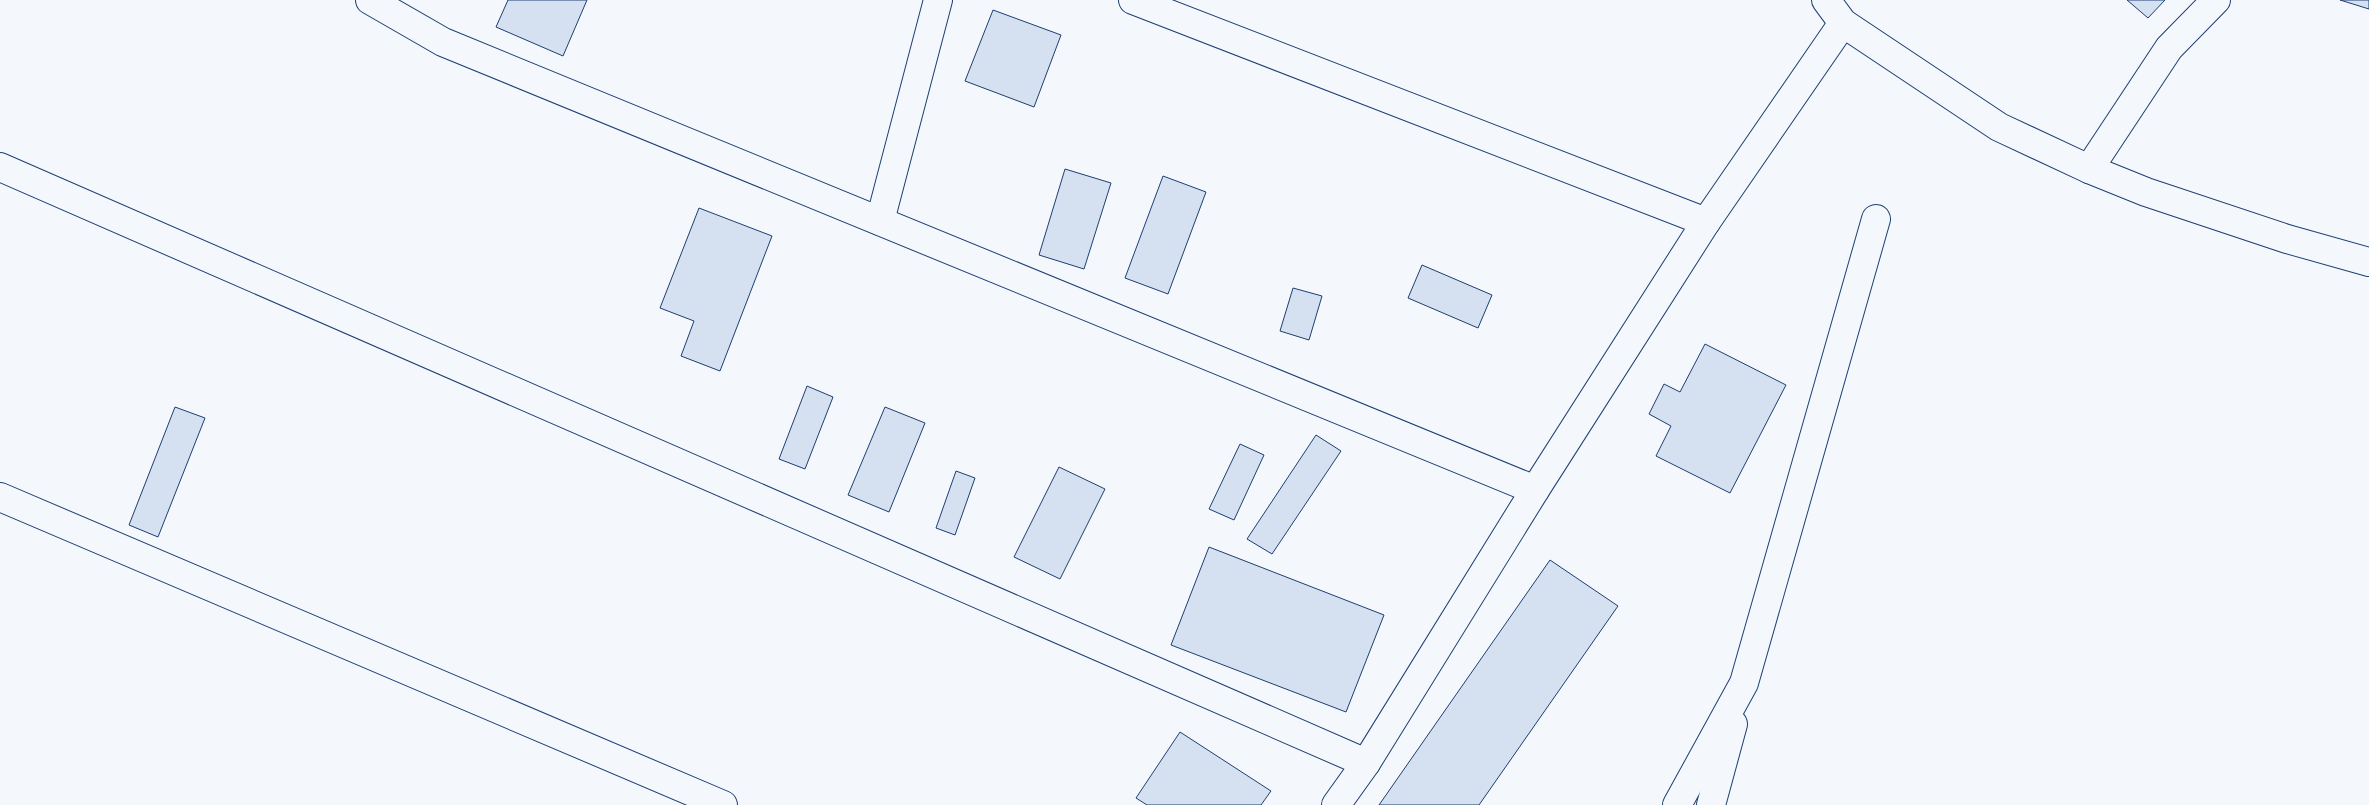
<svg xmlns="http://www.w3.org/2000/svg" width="2369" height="805" font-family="Rubik,sans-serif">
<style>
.building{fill:#d5e0f0;stroke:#1d3f73}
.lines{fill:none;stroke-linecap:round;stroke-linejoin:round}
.street-casing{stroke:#1d3f73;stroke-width:30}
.street{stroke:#f4f7fb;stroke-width:28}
</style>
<rect width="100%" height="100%" fill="#f4f7fb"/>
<g class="building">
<polygon points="508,0 587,0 563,56 496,27"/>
<polygon points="2127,0 2165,0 2148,18"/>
<polygon points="2340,0 2369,0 2369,9"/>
<polygon points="993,10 1061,35 1034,107 965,81"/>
<polygon points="1065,169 1111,183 1084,269 1039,255"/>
<polygon points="1163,176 1206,192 1168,294 1125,278"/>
<polygon points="699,208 772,236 720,371 681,356 694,321 660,308"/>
<polygon points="1422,265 1492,295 1478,328 1408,298"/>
<polygon points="1293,288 1322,296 1309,340 1280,331"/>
<polygon points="1705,344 1786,385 1730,493 1656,456 1671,426 1649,414 1664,384 1680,392"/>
<polygon points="807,386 833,397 805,469 779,459"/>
<polygon points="175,407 205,418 158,537 129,525"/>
<polygon points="885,407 925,423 889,512 848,495"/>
<polygon points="1316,435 1341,451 1272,554 1247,539"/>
<polygon points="1240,444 1264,455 1234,520 1209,509"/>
<polygon points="1059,467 1105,489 1060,579 1014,557"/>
<polygon points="956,471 975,478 955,535 936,528"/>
<polygon points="1209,547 1384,615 1346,712 1171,645"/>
<polygon points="1550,560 1618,606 1479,805 1379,805"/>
<polygon points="1180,732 1271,791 1261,805 1147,805 1136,798"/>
</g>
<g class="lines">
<g class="street-casing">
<g id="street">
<polyline points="370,0 443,42 1535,490"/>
<polyline points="1133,0 1706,222"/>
<polyline points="1826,0 1843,23 1999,127 2089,169 2146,192 2287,239 2369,262"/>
<polyline points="0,167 1366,763"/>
<polyline points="2089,169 2169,48 2216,0"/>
<polyline points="880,221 938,0"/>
<polyline points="0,497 723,805"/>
<polyline points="1336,805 1366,763 1535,490 1706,222 1843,23"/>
<polyline points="1677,805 1744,683 1876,219"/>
<polyline points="1711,805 1733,724"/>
</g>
</g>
<use href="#street" class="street"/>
</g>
</svg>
